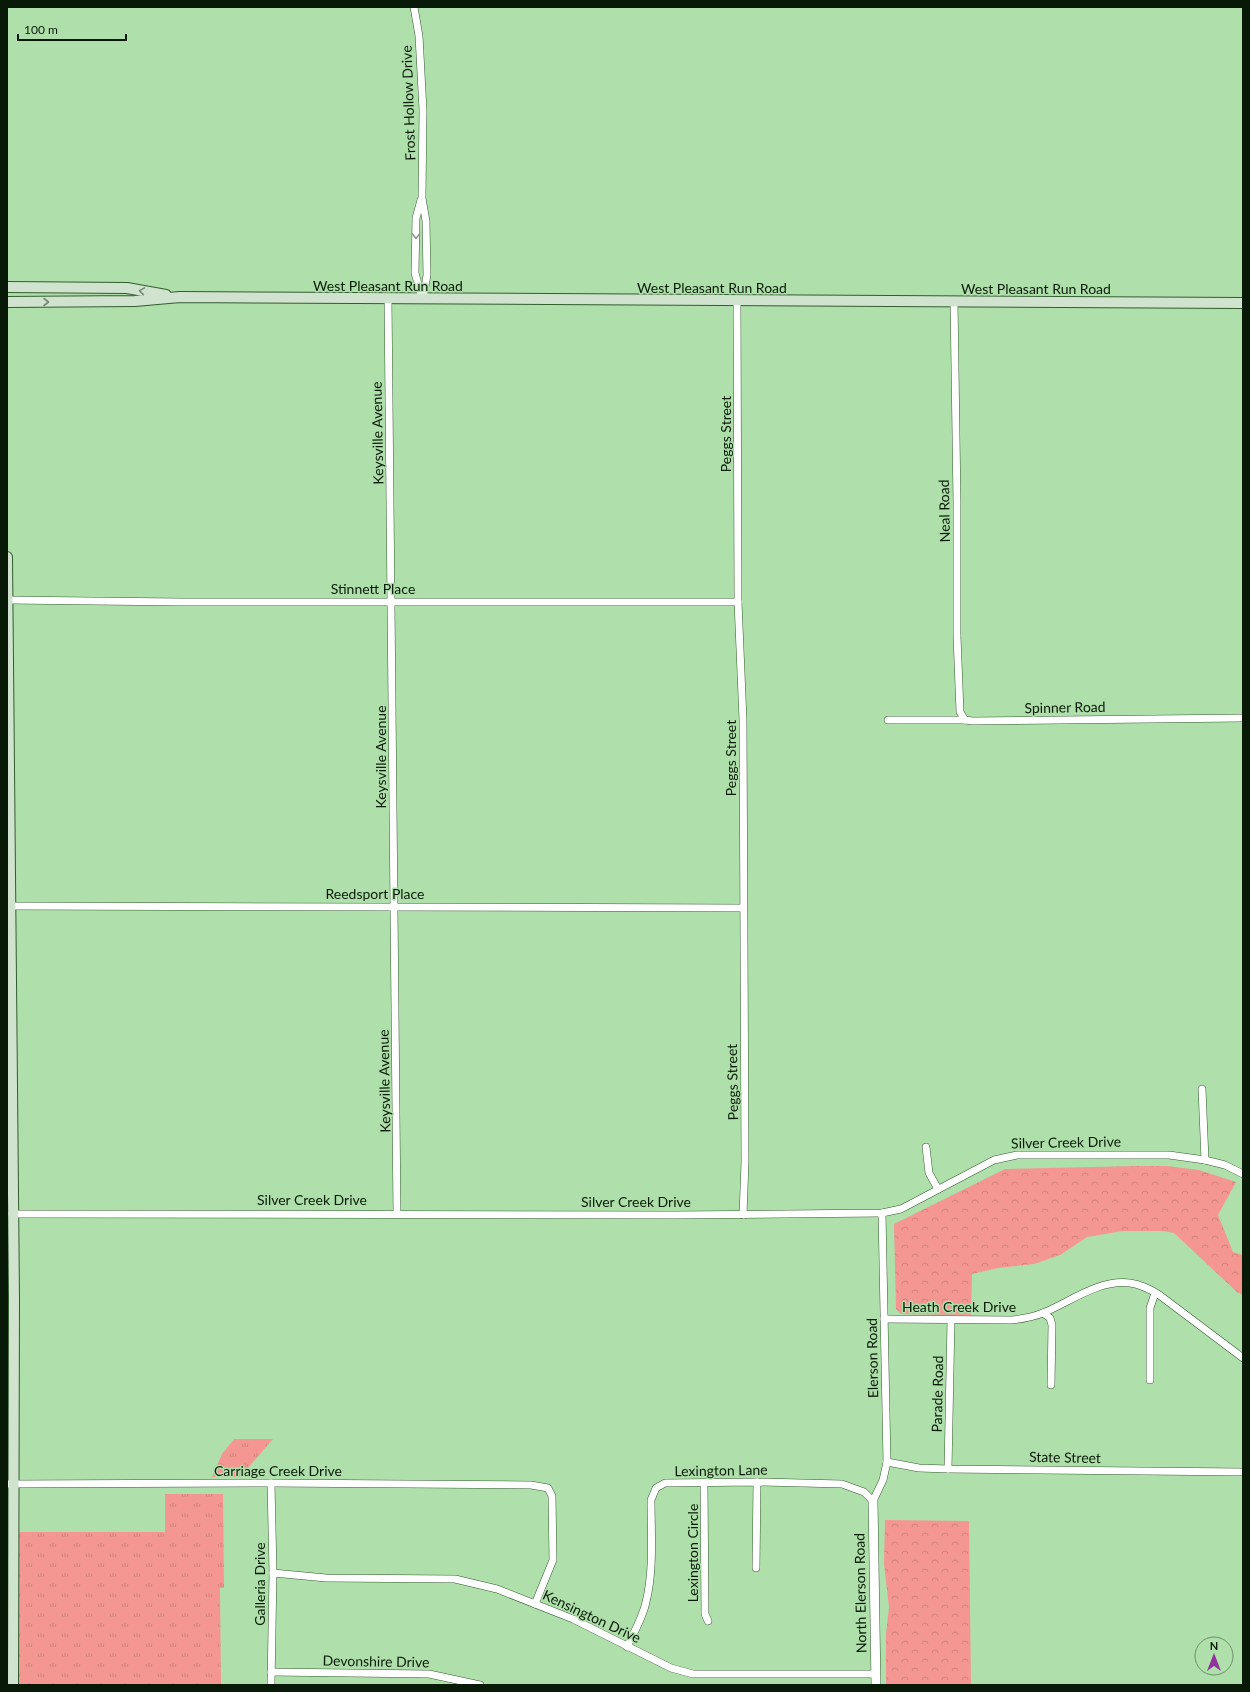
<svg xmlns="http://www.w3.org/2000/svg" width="1250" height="1692" font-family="Lato,sans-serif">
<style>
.grass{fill:url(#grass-tufts)}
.forest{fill:url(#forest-crowns)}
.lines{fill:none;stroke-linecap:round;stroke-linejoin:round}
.minor-casing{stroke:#325d2e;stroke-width:8}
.tertiary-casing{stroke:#325d2e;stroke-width:10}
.secondary-casing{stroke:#325d2e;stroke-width:12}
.minor{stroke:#fff;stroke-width:7}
.tertiary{stroke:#fff;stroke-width:9}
.secondary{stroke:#d0e3ce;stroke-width:10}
.oneway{stroke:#90988f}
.oneway2{stroke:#768974}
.labels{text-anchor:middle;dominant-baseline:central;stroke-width:3;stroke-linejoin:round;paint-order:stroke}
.street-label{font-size:14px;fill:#081a07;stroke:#afdfaa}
</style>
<defs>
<pattern id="grass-tufts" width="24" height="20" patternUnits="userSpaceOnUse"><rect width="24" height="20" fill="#f49793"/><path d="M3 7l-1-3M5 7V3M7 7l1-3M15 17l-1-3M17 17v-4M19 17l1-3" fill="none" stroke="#d0827d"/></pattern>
<pattern id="forest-crowns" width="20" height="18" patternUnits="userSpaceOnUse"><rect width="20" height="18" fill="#f49793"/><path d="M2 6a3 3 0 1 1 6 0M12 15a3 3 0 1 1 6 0" fill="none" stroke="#d0827d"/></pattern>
</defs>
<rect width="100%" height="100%" fill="#afdfaa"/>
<g class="grass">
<polygon points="234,1439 273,1439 247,1469 243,1477 212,1477 222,1454"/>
<polygon points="165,1494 223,1494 224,1588 220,1588 221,1685 19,1685 16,1532 165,1532"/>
</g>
<g class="forest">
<polygon points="1136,1166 1167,1166 1199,1170 1236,1182 1218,1215 1233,1252 1243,1255 1243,1295 1237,1292 1174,1233 1162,1231 1123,1231 1087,1237 1060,1255 1034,1264 998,1268 972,1274 971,1315 901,1314 896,1309 894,1224 1005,1169"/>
<polygon points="885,1520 969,1521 971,1685 886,1685 886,1634 889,1607 884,1564"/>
</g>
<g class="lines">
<g class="minor-casing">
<g id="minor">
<polyline points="414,7 419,36 423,110 422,198 426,221 427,275 423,299"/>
<polyline points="421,200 416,218 415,273 422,298"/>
<polyline points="388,299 397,1214"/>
<polyline points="737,300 738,602 743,720 745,1162 743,1215"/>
<polyline points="954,301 957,502 957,636 960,712 965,720"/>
<polyline points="7,600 180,602 738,602"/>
<polyline points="888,720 965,720 973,721 1243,718"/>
<polyline points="7,906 743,908"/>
<polyline points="1202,1089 1205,1160"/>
<polyline points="926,1147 929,1173 938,1189"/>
<polyline points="12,1214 675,1215 882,1213 901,1209 994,1160 1017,1155 1169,1155 1205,1160 1225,1165 1243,1174"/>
<polyline points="1043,1313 1050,1318 1052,1325 1051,1385"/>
<path d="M 884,1319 L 1011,1320 C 1022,1319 1033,1317 1043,1313 C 1070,1302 1099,1279 1130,1283 C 1140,1284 1149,1289 1158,1294 L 1243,1358"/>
<polyline points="1150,1380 1150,1308 1155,1293"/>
<polyline points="887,1462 919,1468 948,1469 1243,1472"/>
<polyline points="948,1469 951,1320"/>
<polyline points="271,1483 273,1573 271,1685"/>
<polyline points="704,1483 705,1614 708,1621"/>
<polyline points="7,1484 271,1483 531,1485 548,1488 552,1496 553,1560 535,1604"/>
<polyline points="756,1568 757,1482"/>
<polyline points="273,1573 326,1578 455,1579 497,1589 573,1619 671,1668 693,1674 875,1674"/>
<path d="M 627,1647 C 634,1632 643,1617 646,1602 C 654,1571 651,1532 651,1500 L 656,1488 L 665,1483 L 757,1482 L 842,1484 L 864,1492 L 873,1501 L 883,1480 L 887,1462 L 882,1213"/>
<polyline points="271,1672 429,1674 480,1685"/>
</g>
</g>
<g class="tertiary-casing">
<polyline id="tertiary" points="873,1501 876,1685"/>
</g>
<g class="secondary-casing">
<g id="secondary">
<polyline points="7,287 127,288 166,295"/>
<polyline points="7,302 135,301 180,297 1243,303"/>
<polyline points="7,557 14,1298 13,1685"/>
</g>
</g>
<use href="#minor" class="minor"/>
<use href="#tertiary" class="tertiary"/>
<use href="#secondary" class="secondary"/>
</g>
<defs><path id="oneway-chevron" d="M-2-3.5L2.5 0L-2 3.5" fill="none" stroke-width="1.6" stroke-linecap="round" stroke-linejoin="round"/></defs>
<use class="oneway" href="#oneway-chevron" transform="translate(416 236) rotate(91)"/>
<g class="oneway2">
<use href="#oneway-chevron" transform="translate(142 291) rotate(-171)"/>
<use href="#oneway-chevron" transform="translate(46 302)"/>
</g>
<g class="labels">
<g class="street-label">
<text transform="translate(408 103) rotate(-92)">Frost Hollow Drive</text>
<text x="388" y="285">West Pleasant Run Road</text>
<text x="712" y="287">West Pleasant Run Road</text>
<text x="1036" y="288">West Pleasant Run Road</text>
<text transform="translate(377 433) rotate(-91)">Keysville Avenue</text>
<text transform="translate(725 434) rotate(-90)">Peggs Street</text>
<text transform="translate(944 511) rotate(-91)">Neal Road</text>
<text x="373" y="588">Stinnett Place</text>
<text transform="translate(1065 707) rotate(-1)">Spinner Road</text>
<text transform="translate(380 757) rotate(-90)">Keysville Avenue</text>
<text transform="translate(730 758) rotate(-90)">Peggs Street</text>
<text x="375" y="893">Reedsport Place</text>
<text transform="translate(384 1081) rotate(-91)">Keysville Avenue</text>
<text transform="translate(732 1082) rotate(-91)">Peggs Street</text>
<text transform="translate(1066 1142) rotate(-1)">Silver Creek Drive</text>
<text x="312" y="1199">Silver Creek Drive</text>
<text x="636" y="1201">Silver Creek Drive</text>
<text x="959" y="1306">Heath Creek Drive</text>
<text transform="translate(872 1358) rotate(-91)">Elerson Road</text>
<text transform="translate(937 1394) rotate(-89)">Parade Road</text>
<text transform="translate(1065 1457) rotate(1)">State Street</text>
<text x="278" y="1470">Carriage Creek Drive</text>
<text transform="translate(721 1470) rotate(-1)">Lexington Lane</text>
<text transform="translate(692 1553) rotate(-90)">Lexington Circle</text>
<text transform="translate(259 1584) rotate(-90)">Galleria Drive</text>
<text transform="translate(860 1593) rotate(-91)">North Elerson Road</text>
<text transform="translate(592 1616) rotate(25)">Kensington Drive</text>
<text transform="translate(376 1661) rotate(1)">Devonshire Drive</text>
</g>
</g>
<rect width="1250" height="1692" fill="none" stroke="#081a07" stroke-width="16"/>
<g transform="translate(1214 1656)"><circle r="19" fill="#afdfaa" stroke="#6c9069"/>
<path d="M0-3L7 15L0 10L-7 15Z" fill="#8f339d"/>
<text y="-6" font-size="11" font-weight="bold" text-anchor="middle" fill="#081a07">N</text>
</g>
<path d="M18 34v6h108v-6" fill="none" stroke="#081a07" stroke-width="2"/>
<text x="24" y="34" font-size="12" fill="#081a07" stroke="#afdfaa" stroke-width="3" paint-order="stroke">100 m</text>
</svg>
